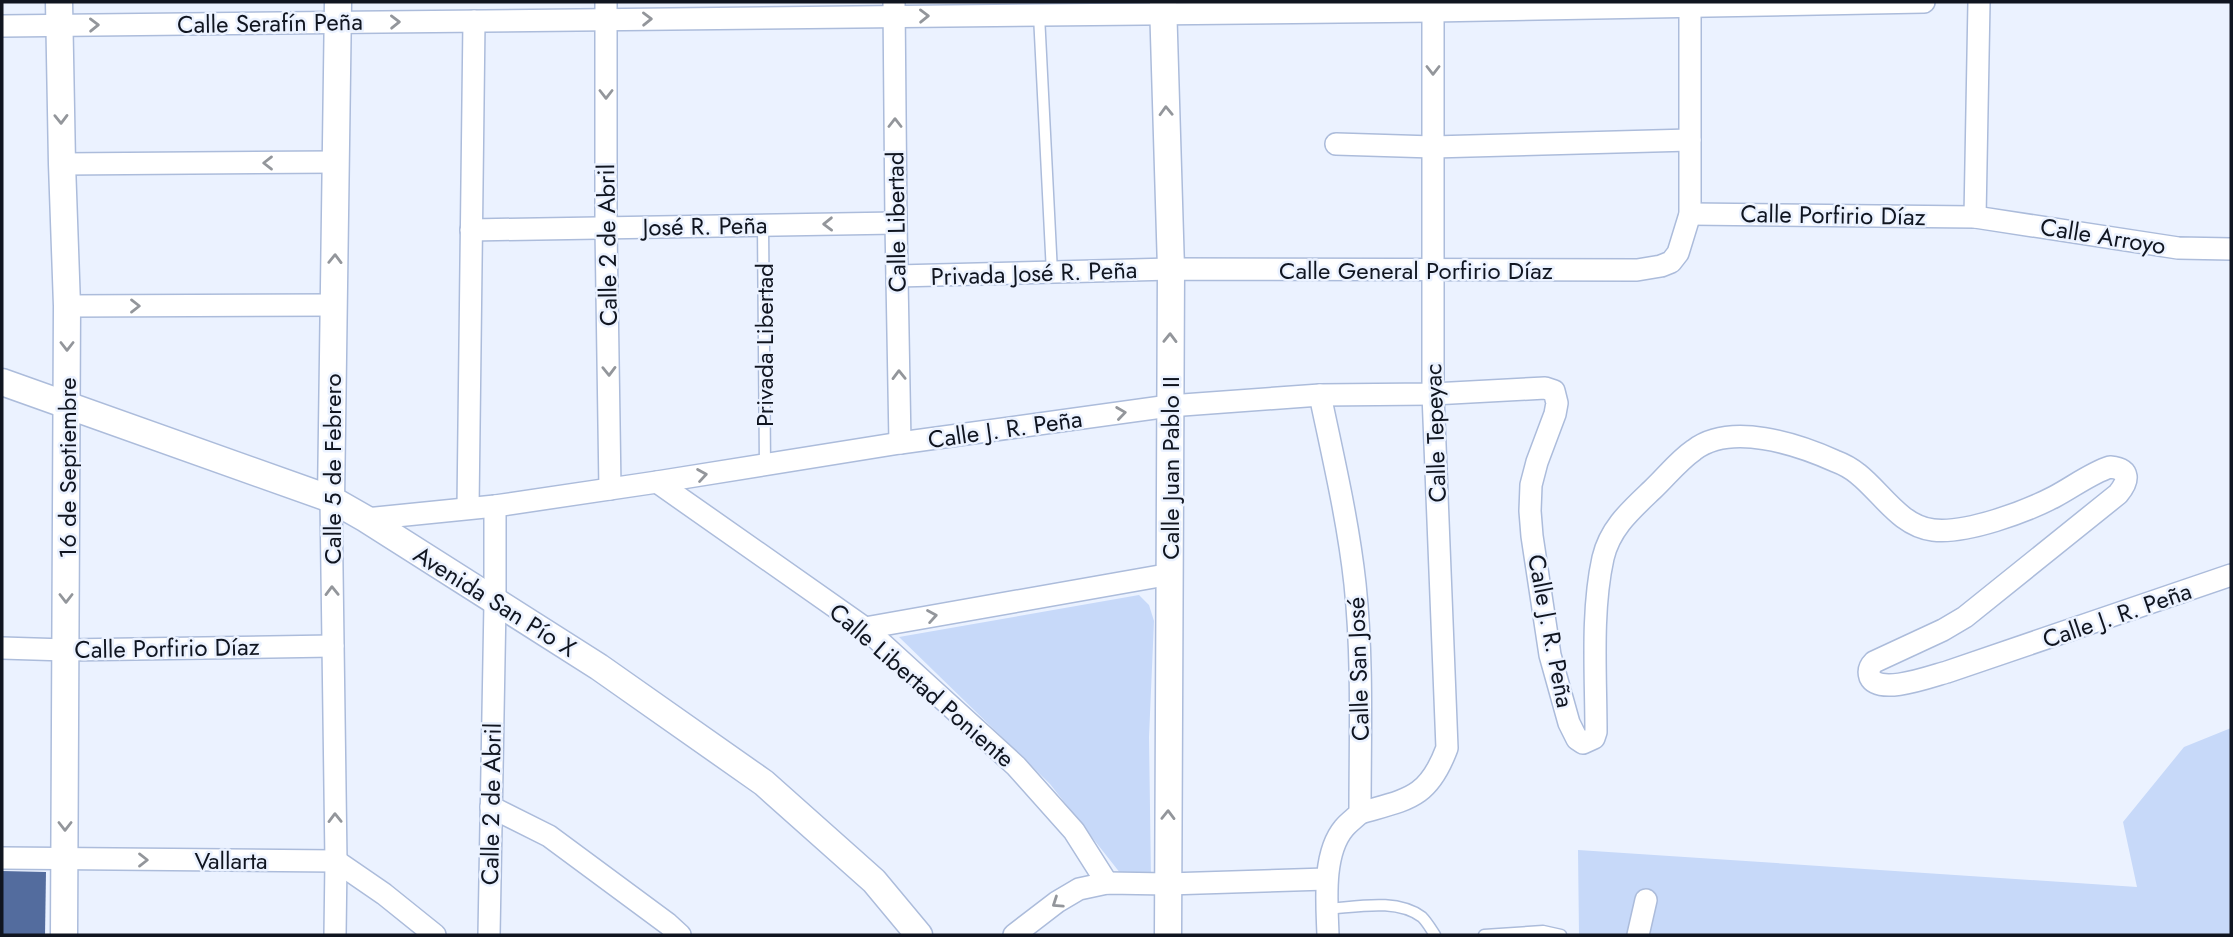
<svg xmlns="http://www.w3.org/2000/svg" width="2233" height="937" font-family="Jost,sans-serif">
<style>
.green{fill:#c7d9f9}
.building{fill:#536c9e}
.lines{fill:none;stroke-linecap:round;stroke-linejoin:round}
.service-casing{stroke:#acbcdb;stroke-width:13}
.minor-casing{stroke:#acbcdb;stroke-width:24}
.tertiary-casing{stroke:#acbcdb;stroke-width:29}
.service{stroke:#fff;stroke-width:10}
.minor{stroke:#fff;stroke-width:21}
.tertiary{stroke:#fff;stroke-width:26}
.oneway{stroke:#93969b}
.labels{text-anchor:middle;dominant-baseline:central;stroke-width:5;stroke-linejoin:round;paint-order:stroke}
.street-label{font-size:24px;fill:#101520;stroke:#ebf2ff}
</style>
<rect width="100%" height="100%" fill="#ebf2ff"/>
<g class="green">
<polygon points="1139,595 1149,605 1154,621 1149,737 1151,878 1128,883 1050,784 899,637"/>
<polygon points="2231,728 2231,935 1579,935 1578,850 2137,887 2123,822 2184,747"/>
</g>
<polygon class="building" points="2,871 46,872 45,935 2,935"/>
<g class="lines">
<g class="service-casing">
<g id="service">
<polyline points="1039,15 1052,273"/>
<polyline points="763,225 765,465"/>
<path d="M 1327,909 C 1357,907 1396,898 1422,917 C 1427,922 1431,929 1435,935"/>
<polyline points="1484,935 1543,931 1561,935"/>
</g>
</g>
<g class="minor-casing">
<g id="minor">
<polyline points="606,2 606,228 610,489"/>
<polyline points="894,2 896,223 900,443"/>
<polyline points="2,26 1433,11 1924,2"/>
<polyline points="1336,144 1433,147 1690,140"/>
<polyline points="62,164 336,162"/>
<polyline points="1690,214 1975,217 2178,248 2231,249"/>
<polyline points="1975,217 1979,2"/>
<polyline points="471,230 896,223"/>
<polyline points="897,276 1171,269 1637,270 1661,266 1671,262 1678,253 1690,214 1690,2"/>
<polyline points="67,306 334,305"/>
<path d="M 1320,395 C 1333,457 1348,520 1355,584 C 1363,660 1360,737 1360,813 C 1355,818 1348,823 1344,828 C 1322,854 1327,904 1328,935"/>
<polyline points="657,482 865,628 1016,766 1074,831 1107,883"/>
<polyline points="331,499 336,861 335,935"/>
<polyline points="468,508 474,21"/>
<path d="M 366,519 L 495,506 L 657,482 L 900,443 L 1169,406 L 1320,395 L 1433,394 L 1545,388 L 1554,391 L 1557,403 L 1555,414 L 1537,462 L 1531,485 L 1530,511 L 1532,536 L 1550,655 L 1569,723 L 1577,739 L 1583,743 L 1594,738 L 1596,732 C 1596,676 1591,612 1603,558 C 1610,528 1631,510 1652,490 C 1666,477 1678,461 1694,450 C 1731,422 1797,444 1835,461 C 1843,464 1852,469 1858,474 C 1882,493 1900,526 1933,530 C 1966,534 2025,512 2054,497 C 2073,487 2091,473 2110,467 C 2131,469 2129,481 2118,494 L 1965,617 L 1943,630 L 1874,662 C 1869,667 1868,671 1870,677 C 1879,696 1932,676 1947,672 L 2231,575"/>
<polyline points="865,628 1171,574"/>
<polyline points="2,648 66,650 333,646"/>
<polyline points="491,807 549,836 668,924 680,935"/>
<path d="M 1360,813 C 1408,799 1428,799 1447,748 L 1433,394 L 1433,2"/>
<polyline points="2,858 336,861 384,894 435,935"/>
<polyline points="489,935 495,603 495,506"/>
<polyline points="1014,935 1057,902 1079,889 1107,883 1168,884 1326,879"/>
<polyline points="1638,935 1646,900"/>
</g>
</g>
<g class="tertiary-casing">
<g id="tertiary">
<polyline points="59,2 62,164 67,306 64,935"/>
<polyline points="1163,2 1171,269 1168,935"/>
<polyline points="2,382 331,499 366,519 599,667 764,783 874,881 919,935"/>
<polyline points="331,499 338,2"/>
</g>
</g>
<use href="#service" class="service"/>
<use href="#minor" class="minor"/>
<use href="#tertiary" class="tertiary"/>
</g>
<defs><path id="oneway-chevron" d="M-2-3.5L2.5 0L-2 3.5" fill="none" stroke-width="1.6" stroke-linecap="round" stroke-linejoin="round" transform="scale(1.75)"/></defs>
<g class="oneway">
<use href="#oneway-chevron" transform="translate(924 16) rotate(-1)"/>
<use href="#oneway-chevron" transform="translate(647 19) rotate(-1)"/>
<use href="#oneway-chevron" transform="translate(395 22) rotate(-1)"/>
<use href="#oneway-chevron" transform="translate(94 25) rotate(-1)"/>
<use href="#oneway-chevron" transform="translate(1433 70) rotate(90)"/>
<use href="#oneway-chevron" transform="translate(606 94) rotate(90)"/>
<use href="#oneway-chevron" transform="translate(1166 111) rotate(-92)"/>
<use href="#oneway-chevron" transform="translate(61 119) rotate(89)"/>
<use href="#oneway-chevron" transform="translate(895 123) rotate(-90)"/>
<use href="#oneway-chevron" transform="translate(268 163) rotate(180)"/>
<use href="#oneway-chevron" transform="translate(828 224) rotate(179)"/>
<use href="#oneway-chevron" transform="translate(335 259) rotate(-89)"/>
<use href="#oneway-chevron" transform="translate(135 306)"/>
<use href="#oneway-chevron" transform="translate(1170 338) rotate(-89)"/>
<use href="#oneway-chevron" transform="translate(67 346) rotate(90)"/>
<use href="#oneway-chevron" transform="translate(609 371) rotate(89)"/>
<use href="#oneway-chevron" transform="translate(899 375) rotate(-91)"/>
<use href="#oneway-chevron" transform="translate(1121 413) rotate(-8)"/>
<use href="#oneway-chevron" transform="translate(702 475) rotate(-9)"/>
<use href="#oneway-chevron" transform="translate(332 591) rotate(-91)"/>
<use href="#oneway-chevron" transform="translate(66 598) rotate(90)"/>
<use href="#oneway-chevron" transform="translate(932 616) rotate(-10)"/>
<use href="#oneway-chevron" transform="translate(1168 815) rotate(-89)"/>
<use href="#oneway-chevron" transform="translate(335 818) rotate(-91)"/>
<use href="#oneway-chevron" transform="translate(65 826) rotate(90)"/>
<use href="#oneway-chevron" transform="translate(143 860)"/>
<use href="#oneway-chevron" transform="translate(1057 903) rotate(146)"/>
</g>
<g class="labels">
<g class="street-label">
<text transform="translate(270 23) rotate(-1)">Calle Serafín Peña</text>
<text transform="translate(1833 215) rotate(1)">Calle Porfirio Díaz</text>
<text transform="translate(896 222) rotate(-91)">Calle Libertad</text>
<text transform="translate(705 226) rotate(-1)">José R. Peña</text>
<text transform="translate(2103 236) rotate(9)">Calle Arroyo</text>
<text transform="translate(607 245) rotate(-91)">Calle 2 de Abril</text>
<text x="1416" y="270">Calle General Porfirio Díaz</text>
<text transform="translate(1034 273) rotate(-2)">Privada José R. Peña</text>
<text transform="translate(764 345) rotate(-90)">Privada Libertad</text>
<text transform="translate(1005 429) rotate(-8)">Calle J. R. Peña</text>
<text transform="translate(1435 433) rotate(-92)">Calle Tepeyac</text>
<text transform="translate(67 468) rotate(-90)">16 de Septiembre</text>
<text transform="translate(1170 468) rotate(-90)">Calle Juan Pablo II</text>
<text transform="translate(332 469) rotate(-90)">Calle 5 de Febrero</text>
<text transform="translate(495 601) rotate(32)">Avenida San Pío X</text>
<text transform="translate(2117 615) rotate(-19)">Calle J. R. Peña</text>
<text transform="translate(1551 631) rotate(79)">Calle J. R. Peña</text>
<text transform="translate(167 648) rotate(-1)">Calle Porfirio Díaz</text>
<text transform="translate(1358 669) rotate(-92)">Calle San José</text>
<text transform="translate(922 685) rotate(41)">Calle Libertad Poniente</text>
<text transform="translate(491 804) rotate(-89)">Calle 2 de Abril</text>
<text x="231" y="860">Vallarta</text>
</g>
</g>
<rect width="2233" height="937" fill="none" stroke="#101520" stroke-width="7"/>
</svg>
